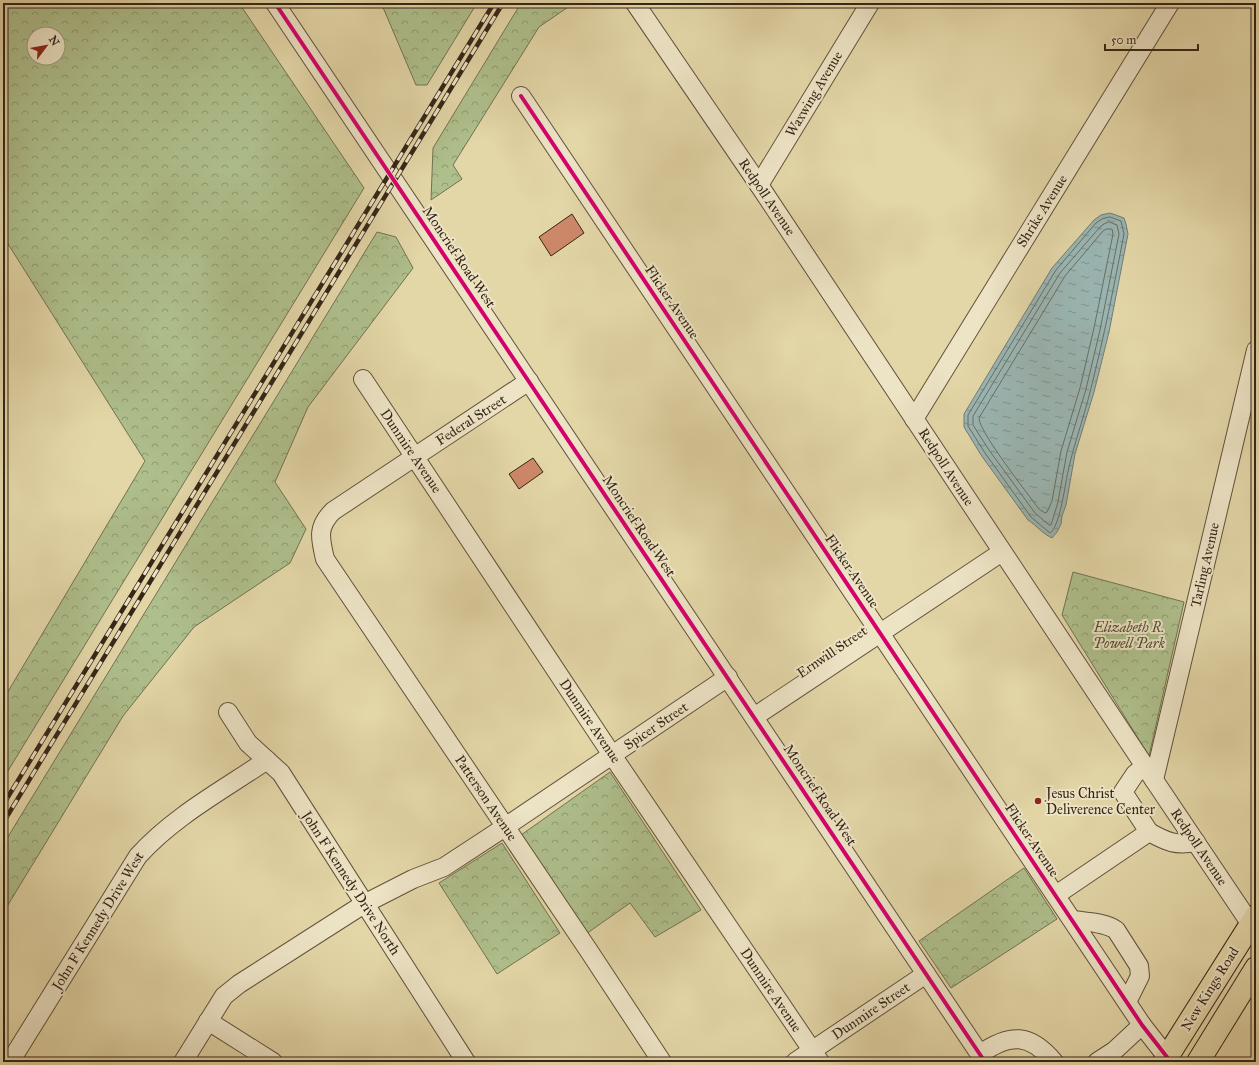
<svg xmlns="http://www.w3.org/2000/svg" width="1259" height="1065" font-family="'IM FELL Great Primer',serif">
<style>
.forest{fill:url(#forest-crowns);stroke:#727252;fill-rule:evenodd}
.water{fill:url(#water-ripples);stroke:#727c75}
.lines{fill:none;stroke-linecap:round;stroke-linejoin:round}
.shore{stroke:#686e65;stroke-width:1}
.building{fill:#cd8869;stroke:#362517}
.minor-casing{stroke:#61513b;stroke-width:20}
.highway-casing{stroke:#362517;stroke-width:24}
.minor{stroke:#ede4c6;stroke-width:18}
.highway{stroke:#e3d6a7;stroke-width:22}
.rail-casing{stroke:#362517;stroke-width:4.5}
.rail{stroke:#ede4c6;stroke-width:3;stroke-dasharray:9;stroke-linecap:butt}
.cycleway-casing{stroke:#ede4c6;stroke-width:6}
.cycleway{stroke:#d6006c;stroke-width:4}
.poi-dot{fill:#8f2418;stroke:#ede4c6;stroke-width:1.5}
.labels{text-anchor:middle;dominant-baseline:central;stroke-width:4;stroke-linejoin:round;paint-order:stroke}
.street-label{font-size:14px;fill:#362517;stroke:#ede4c6}
.park-label{font-size:14px;font-style:italic;fill:#544c34;stroke:#ede4c6}
.poi-label{font-size:14px;fill:#362517;stroke:#ede4c6;text-anchor:start}
</style>
<defs>
<pattern id="forest-crowns" width="20" height="18" patternUnits="userSpaceOnUse"><rect width="20" height="18" fill="#aebf8c"/><path d="M2 6a3 3 0 1 1 6 0M12 15a3 3 0 1 1 6 0" fill="none" stroke="#8e9b71"/></pattern>
<pattern id="water-ripples" width="26" height="14" patternUnits="userSpaceOnUse"><rect width="26" height="14" fill="#9ab6b3"/><path d="M2 4q2-2 4 0t4 0M15 11q2-2 4 0t4 0" fill="none" stroke="#7e9491"/></pattern>
</defs>
<rect width="100%" height="100%" fill="#e3d6a7"/>
<filter id="stains"><feTurbulence type="fractalNoise" baseFrequency=".005" numOctaves="4"/><feColorMatrix values="0 0 0 0 .2 0 0 0 0 .09 0 0 0 0 .02 0 0 0 .5 -.17"/></filter>
<radialGradient id="worn" r=".72"><stop offset=".6" stop-color="#630" stop-opacity="0"/><stop offset="1" stop-color="#630" stop-opacity=".3"/></radialGradient>
<g class="forest">
<path d="M 3,3 L 239,3 L 364,188 L 3,779 L 3,700 L 145,461 L 3,236 ZM 34,34 L 58,34 L 58,58 L 34,58 Z"/>
<polygon points="384,3 477,3 427,85 416,85 382,5"/>
<polygon points="521,3 574,3 539,27 453,165 462,179 431,200 433,148"/>
<polygon points="377,232 396,237 413,268 308,407 275,482 306,529 290,563 194,627 123,716 3,913 3,845"/>
<polygon points="1073,572 1184,602 1149,756 1062,615"/>
<polygon points="610,772 701,910 655,937 630,903 586,934 521,835"/>
<polygon points="502,843 560,933 497,974 439,883"/>
<polygon points="1024,868 1057,919 951,988 919,941"/>
</g>
<path class="water" d="M 1110,213 L 1124,218 L 1126,224 L 1128,234 L 1109,332 L 1094,392 L 1075,454 L 1066,505 L 1062,516 L 1061,524 L 1057,532 L 1052,538 C 1043,534 1037,526 1028,520 L 981,455 L 964,427 L 964,414 L 1052,268 L 1094,220 L 1101,215 Z"/>
<g class="lines">
<g class="shore">
<path d="M 1110,217 L 1121,221 L 1124,234 C 1114,286 1104,337 1091,388 C 1084,418 1073,446 1067,476 C 1065,487 1059,528 1050,533 L 1031,517 L 985,453 L 968,426 L 968,415 L 1056,270 L 1096,223 L 1102,219 Z"/>
<polygon points="1109,222 1117,225 1119,234 1100,330 1086,389 1067,452 1058,502 1051,525 1049,525 1035,513 989,450 973,425 973,416 1060,273 1100,227 1104,224"/>
<path d="M 1107,229 L 1112,229 L 1113,234 L 1094,328 L 1080,388 L 1061,451 L 1052,501 L 1047,512 L 1045,513 L 1039,509 C 1028,494 979,432 979,418 L 1065,276 L 1103,231 Z"/>
</g>
</g>
<g class="building">
<polygon points="572,214 584,233 551,256 539,237"/>
<polygon points="533,458 543,472 519,489 509,474"/>
</g>
<g class="lines">
<g class="minor-casing">
<g id="minor">
<polyline points="275,3 985,1062"/>
<polyline points="635,3 759,185 1154,780 1256,932"/>
<polyline points="521,96 1142,1025 1167,1057"/>
<polyline points="759,185 870,3"/>
<polyline points="363,379 612,755 820,1062"/>
<path d="M 529,381 L 333,511 C 317,527 320,538 325,559 L 589,951 L 662,1062"/>
<polyline points="914,419 1170,3"/>
<polyline points="228,712 248,743 281,773 466,1062"/>
<polyline points="754,717 1002,552"/>
<polyline points="1154,780 1256,350"/>
<path d="M 1149,832 C 1167,842 1176,846 1196,842"/>
<polyline points="1056,895 1149,832 1123,792 1135,774 1145,766"/>
<path d="M 1073,920 C 1086,922 1105,922 1116,930 L 1139,966 L 1140,976 L 1127,1002"/>
<polyline points="208,1021 273,1062"/>
<path d="M 980,1054 C 1010,1033 1030,1033 1054,1062"/>
<path d="M 10,1062 L 138,856 C 174,816 223,790 267,760"/>
<polyline points="183,1062 224,996 239,984 364,904 413,879 444,867 505,827 728,677"/>
<polyline points="795,1062 926,974"/>
<polyline points="1097,1062 1114,1051 1142,1025"/>
</g>
</g>
<g class="highway-casing">
<g id="highway">
<polyline points="1164,1062 1256,916"/>
<polyline points="1198,1062 1256,968"/>
</g>
</g>
<use href="#minor" class="minor"/>
<use href="#highway" class="highway"/>
<g class="rail-casing">
<g id="rail">
<polyline points="3,805 494,3"/>
<polyline points="3,823 503,3"/>
</g>
</g>
<use href="#rail" class="rail"/>
<g class="cycleway-casing">
<g id="cycleway">
<polyline points="275,3 985,1062"/>
<polyline points="521,96 1142,1025 1167,1057"/>
</g>
</g>
<use href="#cycleway" class="cycleway"/>
</g>
<circle class="poi-dot" cx="1038" cy="801" r="4"/>
<g class="labels">
<g class="street-label">
<text transform="translate(814 94) rotate(-59)">Waxwing Avenue</text>
<text transform="translate(767 197) rotate(56)">Redpoll Avenue</text>
<text transform="translate(1042 211) rotate(-58)">Shrike Avenue</text>
<text transform="translate(459 257) rotate(56)">Moncrief Road West</text>
<text transform="translate(672 302) rotate(56)">Flicker Avenue</text>
<text transform="translate(471 420) rotate(-33)">Federal Street</text>
<text transform="translate(411 451) rotate(56)">Dunmire Avenue</text>
<text transform="translate(946 467) rotate(57)">Redpoll Avenue</text>
<text transform="translate(639 526) rotate(56)">Moncrief Road West</text>
<text transform="translate(1205 565) rotate(-77)">Tarling Avenue</text>
<text transform="translate(852 571) rotate(56)">Flicker Avenue</text>
<text transform="translate(832 652) rotate(-34)">Ernwill Street</text>
<text transform="translate(590 721) rotate(56)">Dunmire Avenue</text>
<text transform="translate(656 726) rotate(-34)">Spicer Street</text>
<text transform="translate(820 795) rotate(56)">Moncrief Road West</text>
<text transform="translate(486 798) rotate(56)">Patterson Avenue</text>
<text transform="translate(1032 840) rotate(56)">Flicker Avenue</text>
<text transform="translate(1199 847) rotate(56)">Redpoll Avenue</text>
<text transform="translate(351 883) rotate(57)">John F Kennedy Drive North</text>
<text transform="translate(98 921) rotate(-58)">John F Kennedy Drive West</text>
<text transform="translate(1210 989) rotate(-58)">New Kings Road</text>
<text transform="translate(771 990) rotate(56)">Dunmire Avenue</text>
<text transform="translate(871 1011) rotate(-34)">Dunmire Street</text>
</g>
<g class="park-label">
<text x="1129" y="627">Elizabeth R.<tspan x="1129" dy="16">Powell Park</tspan></text>
</g>
<g class="poi-label">
<text x="1046" y="793">Jesus Christ<tspan x="1046" dy="16">Deliverence Center</tspan></text>
</g>
</g>
<rect width="1259" height="1065" fill="none" stroke="#e3d6a7" stroke-width="16"/>
<rect x="4" y="4" width="1251" height="1057" fill="none" stroke="#362517" stroke-width="2"/>
<rect x="8" y="8" width="1243" height="1049" fill="none" stroke="#362517"/>
<g transform="translate(46 46) rotate(58)"><circle r="19" fill="#ede4c6" stroke="#a49880"/>
<path d="M0-3L7 15L0 10L-7 15Z" fill="#8f2418"/>
<text y="-6" font-size="11" font-weight="bold" text-anchor="middle" fill="#362517">N</text>
</g>
<path d="M1105 44v6h93v-6" fill="none" stroke="#362517" stroke-width="2"/>
<text x="1111" y="44" font-size="12" fill="#362517" stroke="#ede4c6" stroke-width="3" paint-order="stroke">50 m</text>
<rect width="100%" height="100%" filter="url(#stains)"/>
<rect width="100%" height="100%" fill="url(#worn)"/>
</svg>
